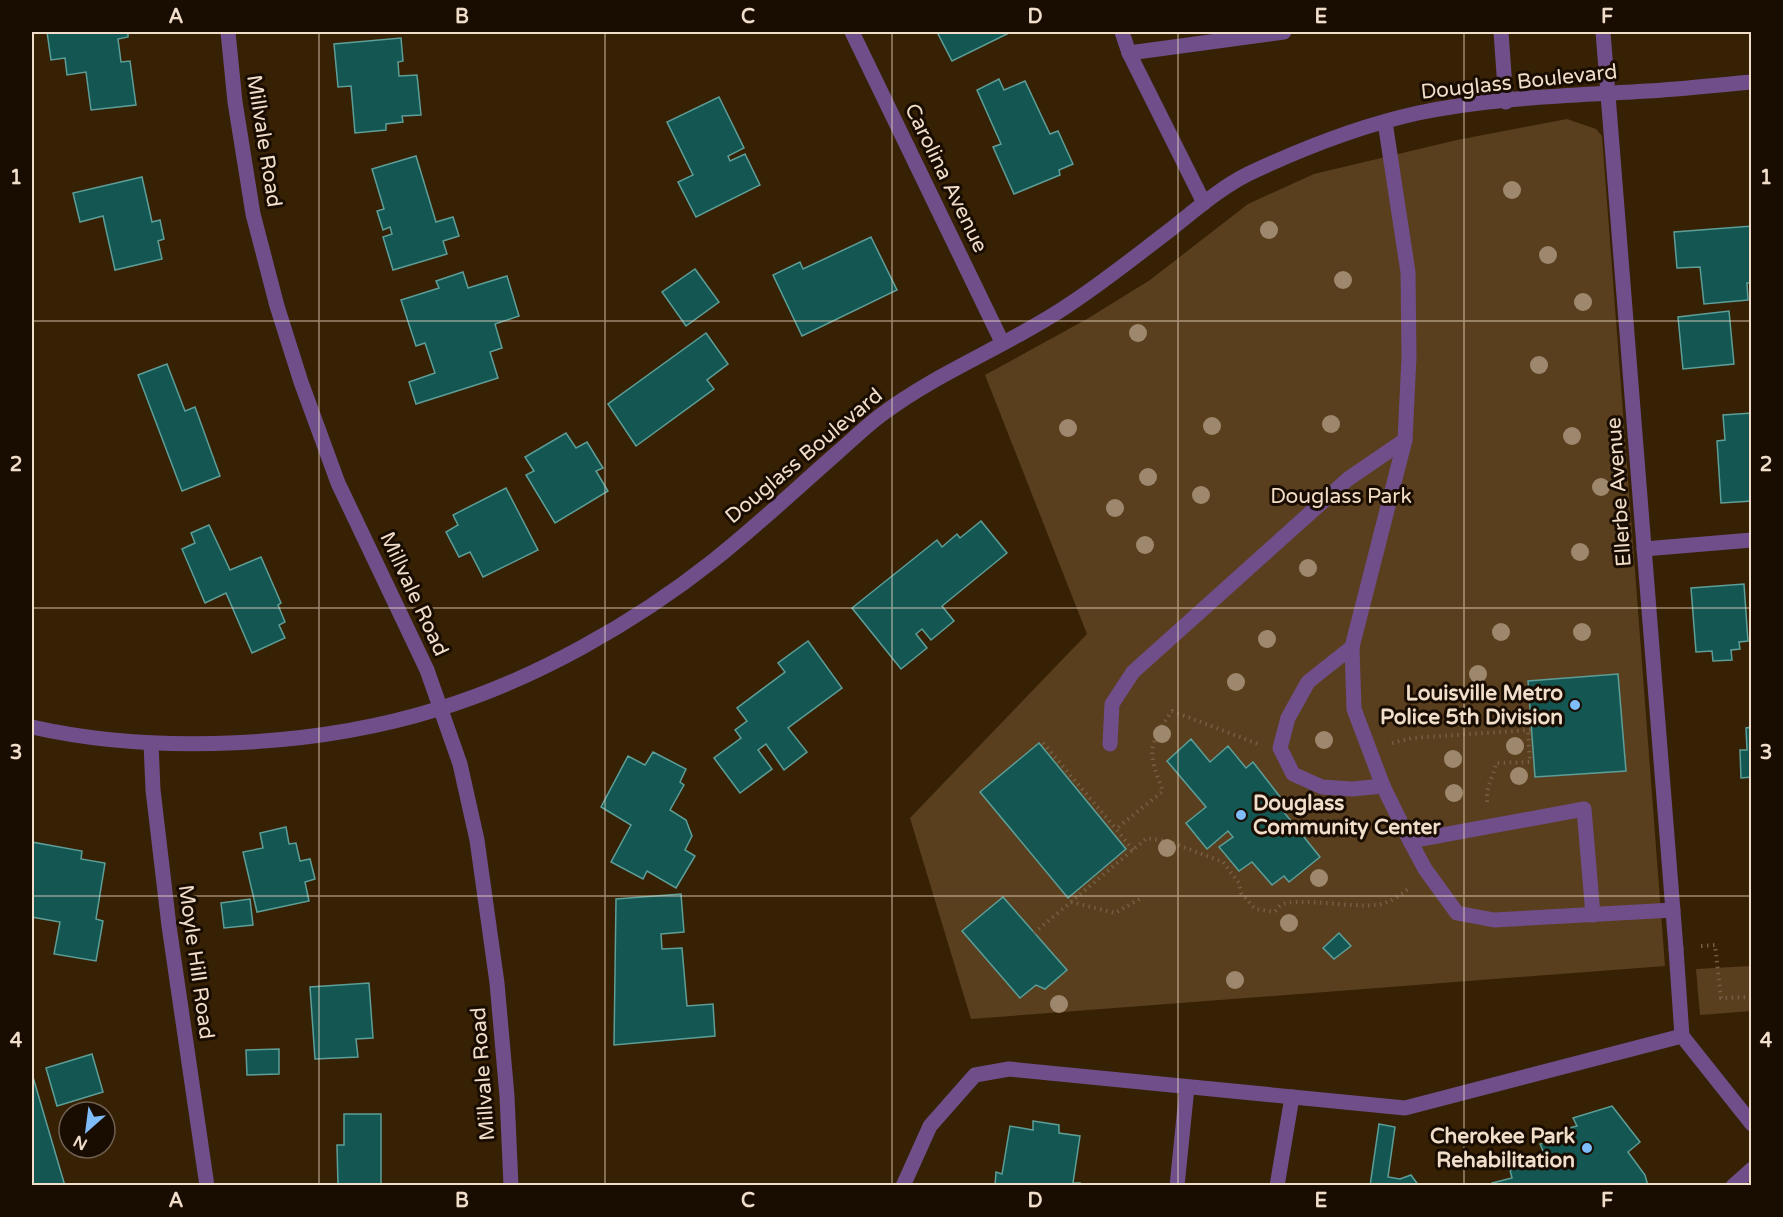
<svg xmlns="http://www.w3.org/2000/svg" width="1783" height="1217" font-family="'Varela Round',sans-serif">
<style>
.green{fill:#5a3f1f}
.building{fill:#145752;stroke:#5d9e98;stroke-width:1.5}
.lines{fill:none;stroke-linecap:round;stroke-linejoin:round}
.path{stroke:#745f45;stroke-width:4;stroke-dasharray:1.5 4.5;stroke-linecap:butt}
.service{stroke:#6f4e8a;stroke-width:15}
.minor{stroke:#6f4e8a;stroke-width:15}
.tree{fill:#9d886e}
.grid{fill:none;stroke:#f0ddca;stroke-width:1.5;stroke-opacity:0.55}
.poi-dot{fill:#7fbdfa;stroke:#190c01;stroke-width:2}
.labels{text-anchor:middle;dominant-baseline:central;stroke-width:6;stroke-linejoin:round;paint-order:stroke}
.street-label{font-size:21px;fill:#f0ddca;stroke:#190c01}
.park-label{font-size:21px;fill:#f1dcc5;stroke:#190c01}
.poi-label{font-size:21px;font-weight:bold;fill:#f0ddca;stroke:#190c01;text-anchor:end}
.neatline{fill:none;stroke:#f0ddca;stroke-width:2}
.grid-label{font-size:20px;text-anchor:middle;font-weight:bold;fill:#f0ddca}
</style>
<rect width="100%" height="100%" fill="#372104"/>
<g class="green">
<polygon points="1567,119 1596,129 1602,136 1665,966 971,1019 910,818 1087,634 985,375 1087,319 1150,280 1248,204 1314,174 1457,140"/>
<polygon points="1751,966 1751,1011 1700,1015 1696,969"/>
</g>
<g class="building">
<polygon points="47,32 128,32 128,37 118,39 121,62 130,61 136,105 91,110 86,72 67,75 65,58 51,60"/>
<polygon points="937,32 1008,32 1009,33 952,61"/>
<polygon points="401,38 403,61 398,62 399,76 417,75 421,115 402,116 403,122 386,124 386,130 355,133 351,86 338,87 334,44"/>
<polygon points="999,79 1004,90 1025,81 1050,134 1058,131 1073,164 1059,170 1060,175 1014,194 993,147 1001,144 977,90"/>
<polygon points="719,97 744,148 728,156 730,161 745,154 760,185 696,217 678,182 693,175 667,122"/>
<polygon points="416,156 436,222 453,217 459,236 443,241 447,254 393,270 383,237 392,234 390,227 383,230 377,211 384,209 372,169"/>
<polygon points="142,177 152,222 160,220 164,239 158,241 162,259 115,270 103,216 80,222 73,193"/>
<polygon points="1752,226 1752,283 1747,283 1748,300 1704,304 1700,267 1677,268 1674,232"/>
<polygon points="871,237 897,290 802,336 773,275 800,262 803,269"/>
<polygon points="695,269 719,302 686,326 662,292"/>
<polygon points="463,272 468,288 507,276 519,316 495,324 502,348 490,352 498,378 416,404 409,382 435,373 425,343 416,346 401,300 439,288 436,281"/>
<polygon points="1729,311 1734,364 1683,369 1678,317"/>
<polygon points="706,333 728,364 707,380 714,389 636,446 608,404"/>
<polygon points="167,364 185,411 195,407 220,476 182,491 138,375"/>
<polygon points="1752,413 1752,501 1721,503 1717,441 1725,440 1723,415"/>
<polygon points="566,433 576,448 587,442 603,468 596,471 608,491 555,523 526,475 534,471 525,457"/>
<polygon points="506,488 538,550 483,577 470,552 459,557 446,532 458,525 453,515"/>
<polygon points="981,521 1007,553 942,606 954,621 931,640 922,629 916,634 927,648 901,669 852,608 937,540 942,547 957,534 960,538"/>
<polygon points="209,525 230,570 261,557 281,603 278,605 285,622 279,625 285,638 252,653 226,593 205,603 182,549 195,543 191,533"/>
<polygon points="1744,584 1748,641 1739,642 1740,649 1731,650 1732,660 1713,661 1712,651 1696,652 1691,588"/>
<polygon points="808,641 842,688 788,728 807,752 784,770 766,744 758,750 772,769 740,793 714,758 741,738 735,730 747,721 737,708 785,672 778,663"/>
<polygon points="1618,674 1626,771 1535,777 1528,681"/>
<polygon points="1752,727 1752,777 1741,778 1740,750 1747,750 1746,728"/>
<polygon points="1191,739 1210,762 1228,746 1246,768 1253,762 1284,802 1279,806 1320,857 1289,882 1284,876 1272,885 1252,862 1239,871 1219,847 1233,837 1228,831 1207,849 1186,823 1206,807 1167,761"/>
<polygon points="1039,743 1126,849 1068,898 980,792"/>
<polygon points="653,752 686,769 680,782 684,785 670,810 686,820 692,836 685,850 695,856 676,888 647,871 643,879 611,862 631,825 601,807 628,756 645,765"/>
<polygon points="286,827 289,844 296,843 300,861 310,859 315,879 305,882 309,901 257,912 243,852 263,848 260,833"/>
<polygon points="32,836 32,842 82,851 81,859 105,863 96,919 103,921 96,961 54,954 60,922 32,917"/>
<polygon points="681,894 684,932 661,934 662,949 682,948 687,1006 713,1004 715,1036 614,1045 616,899"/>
<polygon points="1003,897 1067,970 1045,989 1036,985 1020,998 962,931"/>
<polygon points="250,899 253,925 224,928 221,903"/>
<polygon points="1339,933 1351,946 1334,959 1323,948"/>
<polygon points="369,983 373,1038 356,1039 358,1057 315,1059 310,987"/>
<polygon points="279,1049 279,1074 247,1075 246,1050"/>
<polygon points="92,1054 103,1092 57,1106 46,1068"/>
<polygon points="32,1077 33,1077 65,1186 32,1186"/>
<polygon points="1612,1106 1640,1142 1628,1152 1645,1175 1648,1186 1493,1186 1492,1183 1512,1178 1510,1170 1527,1165 1525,1157 1544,1153 1540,1144 1560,1140 1557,1131 1577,1126 1573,1118"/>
<polygon points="344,1114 381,1114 381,1186 338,1186 337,1145 344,1145"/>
<polygon points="1033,1121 1059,1125 1059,1133 1080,1136 1073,1183 1080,1183 1079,1186 995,1186 996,1172 1002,1174 1010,1126 1033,1130"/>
<polygon points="1379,1124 1395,1127 1388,1177 1400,1179 1411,1175 1419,1186 1370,1186"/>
</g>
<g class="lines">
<g class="path">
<polyline points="1043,743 1116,829"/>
<polyline points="1392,743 1412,738 1531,730"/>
<path d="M 1487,802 C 1486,785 1493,779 1496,763 L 1530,762 L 1528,730"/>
<path d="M 1133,850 L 1116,829 L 1163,791 C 1147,751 1148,746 1172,711 L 1258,744"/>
<polyline points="1071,902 1115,913 1141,898"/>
<path d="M 1034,933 L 1147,838 L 1170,842 L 1223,862 L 1239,883 L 1241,893 L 1255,909 L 1274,912 C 1277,910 1278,907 1281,905 C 1295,897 1354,908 1375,905 C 1388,904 1398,897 1408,889"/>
<polyline points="1701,946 1715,945 1721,998 1752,997"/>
</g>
<g class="service">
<polyline points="1122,32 1129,53 1204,203"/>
<polyline points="1501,32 1506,102"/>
<polyline points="1129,53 1284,32"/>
<polyline points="1385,122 1408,272 1409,357 1405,440 1352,647 1354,709 1383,786 1410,841 1425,869 1457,913 1494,920 1673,910"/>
<polyline points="1644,549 1752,540"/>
<polyline points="1352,647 1308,682 1288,718 1280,748 1293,774 1322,787 1352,789 1383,786"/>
<polyline points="1110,744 1112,704 1133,672 1348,479 1405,440"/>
<polyline points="1410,841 1584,809 1593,915"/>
<polyline points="1676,949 1682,1036"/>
<polyline points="903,1186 930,1126 975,1075 1009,1069 1405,1108 1682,1036 1752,1124"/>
<polyline points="1177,1186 1187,1087"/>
<polyline points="1277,1186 1292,1097"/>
<polyline points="1733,1186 1752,1169"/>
</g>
<g class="minor">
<polyline points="228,32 235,102 253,214 277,306 301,382 338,483 427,670 460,764 477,840 497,983 507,1096 511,1186"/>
<polyline points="852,32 1002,342"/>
<polyline points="1603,32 1676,949"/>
<path d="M 32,727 C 156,755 316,747 438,709 C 534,680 636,622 714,560 C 757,526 797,488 837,453 C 852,440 865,427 881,415 C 939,371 1010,345 1070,304 C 1105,281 1137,255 1170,230 C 1194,211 1220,188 1248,174 C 1303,148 1359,126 1418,113 C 1493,97 1571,96 1647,91 C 1682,89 1717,85 1752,82"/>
<polyline points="151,743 153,790 169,926 207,1186"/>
</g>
</g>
<g class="tree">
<circle cx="1512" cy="190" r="9"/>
<circle cx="1269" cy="230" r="9"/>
<circle cx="1548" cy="255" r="9"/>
<circle cx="1343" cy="280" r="9"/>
<circle cx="1583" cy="302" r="9"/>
<circle cx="1138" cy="333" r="9"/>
<circle cx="1539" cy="365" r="9"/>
<circle cx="1331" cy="424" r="9"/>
<circle cx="1212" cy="426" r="9"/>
<circle cx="1068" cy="428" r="9"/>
<circle cx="1572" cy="436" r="9"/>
<circle cx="1148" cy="477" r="9"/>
<circle cx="1601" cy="487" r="9"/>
<circle cx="1201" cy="495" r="9"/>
<circle cx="1115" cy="508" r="9"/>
<circle cx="1145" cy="545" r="9"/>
<circle cx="1580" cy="552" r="9"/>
<circle cx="1308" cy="568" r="9"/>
<circle cx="1501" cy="632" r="9"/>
<circle cx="1582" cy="632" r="9"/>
<circle cx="1267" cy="639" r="9"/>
<circle cx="1478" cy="674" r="9"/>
<circle cx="1236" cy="682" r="9"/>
<circle cx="1162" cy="734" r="9"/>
<circle cx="1324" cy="740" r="9"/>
<circle cx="1515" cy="746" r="9"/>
<circle cx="1453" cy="759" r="9"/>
<circle cx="1519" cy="776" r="9"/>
<circle cx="1454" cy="793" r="9"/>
<circle cx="1167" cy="848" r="9"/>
<circle cx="1319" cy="878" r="9"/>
<circle cx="1289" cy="923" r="9"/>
<circle cx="1235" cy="980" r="9"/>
<circle cx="1059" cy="1004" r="9"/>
</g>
<path class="grid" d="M 319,32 L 319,1186M 605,32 L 605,1186M 892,32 L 892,1186M 1178,32 L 1178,1186M 1464,32 L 1464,1186M 32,321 L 1752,321M 32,608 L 1752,608M 32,896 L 1752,896"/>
<g class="poi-dot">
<circle cx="1575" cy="705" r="6"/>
<circle cx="1241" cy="815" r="6"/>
<circle cx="1587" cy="1148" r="6"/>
</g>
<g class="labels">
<g class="street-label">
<text transform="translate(1519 82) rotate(-6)">Douglass Boulevard</text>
<text transform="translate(264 141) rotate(81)">Millvale Road</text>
<text transform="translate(946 178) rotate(64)">Carolina Avenue</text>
<text transform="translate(804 456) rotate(-40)">Douglass Boulevard</text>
<text transform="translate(1619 492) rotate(-94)">Ellerbe Avenue</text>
<text transform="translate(414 594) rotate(65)">Millvale Road</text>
<text transform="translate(196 962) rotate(82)">Moyle Hill Road</text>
<text transform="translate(483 1074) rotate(-94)">Millvale Road</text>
</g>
<g class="park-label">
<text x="1341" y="496">Douglass Park</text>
</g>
<g class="poi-label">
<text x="1563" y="693">Louisville Metro<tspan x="1563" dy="24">Police 5th Division</tspan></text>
<text x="1253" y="803" text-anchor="start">Douglass<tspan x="1253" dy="24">Community Center</tspan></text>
<text x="1575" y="1136">Cherokee Park<tspan x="1575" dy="24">Rehabilitation</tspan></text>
</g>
</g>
<rect width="1783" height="1217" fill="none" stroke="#190c01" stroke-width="66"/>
<g transform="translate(87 1130) rotate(208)"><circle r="28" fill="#190c01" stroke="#6f6051" stroke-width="1.5"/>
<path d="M0-4.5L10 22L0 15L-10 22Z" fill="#7fbdfa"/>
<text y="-9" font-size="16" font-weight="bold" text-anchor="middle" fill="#f0ddca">N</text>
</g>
<rect x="33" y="33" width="1717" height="1151" class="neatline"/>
<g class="grid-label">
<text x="176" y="23">A</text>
<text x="462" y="23">B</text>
<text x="748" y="23">C</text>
<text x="1035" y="23">D</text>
<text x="1321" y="23">E</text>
<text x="1607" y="23">F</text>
<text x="16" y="184">1</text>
<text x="1766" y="184">1</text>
<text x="16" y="471">2</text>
<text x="1766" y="471">2</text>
<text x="16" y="759">3</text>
<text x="1766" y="759">3</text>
<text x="16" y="1047">4</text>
<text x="1766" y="1047">4</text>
<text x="176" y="1207">A</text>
<text x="462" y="1207">B</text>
<text x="748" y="1207">C</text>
<text x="1035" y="1207">D</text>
<text x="1321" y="1207">E</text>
<text x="1607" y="1207">F</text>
</g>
</svg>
